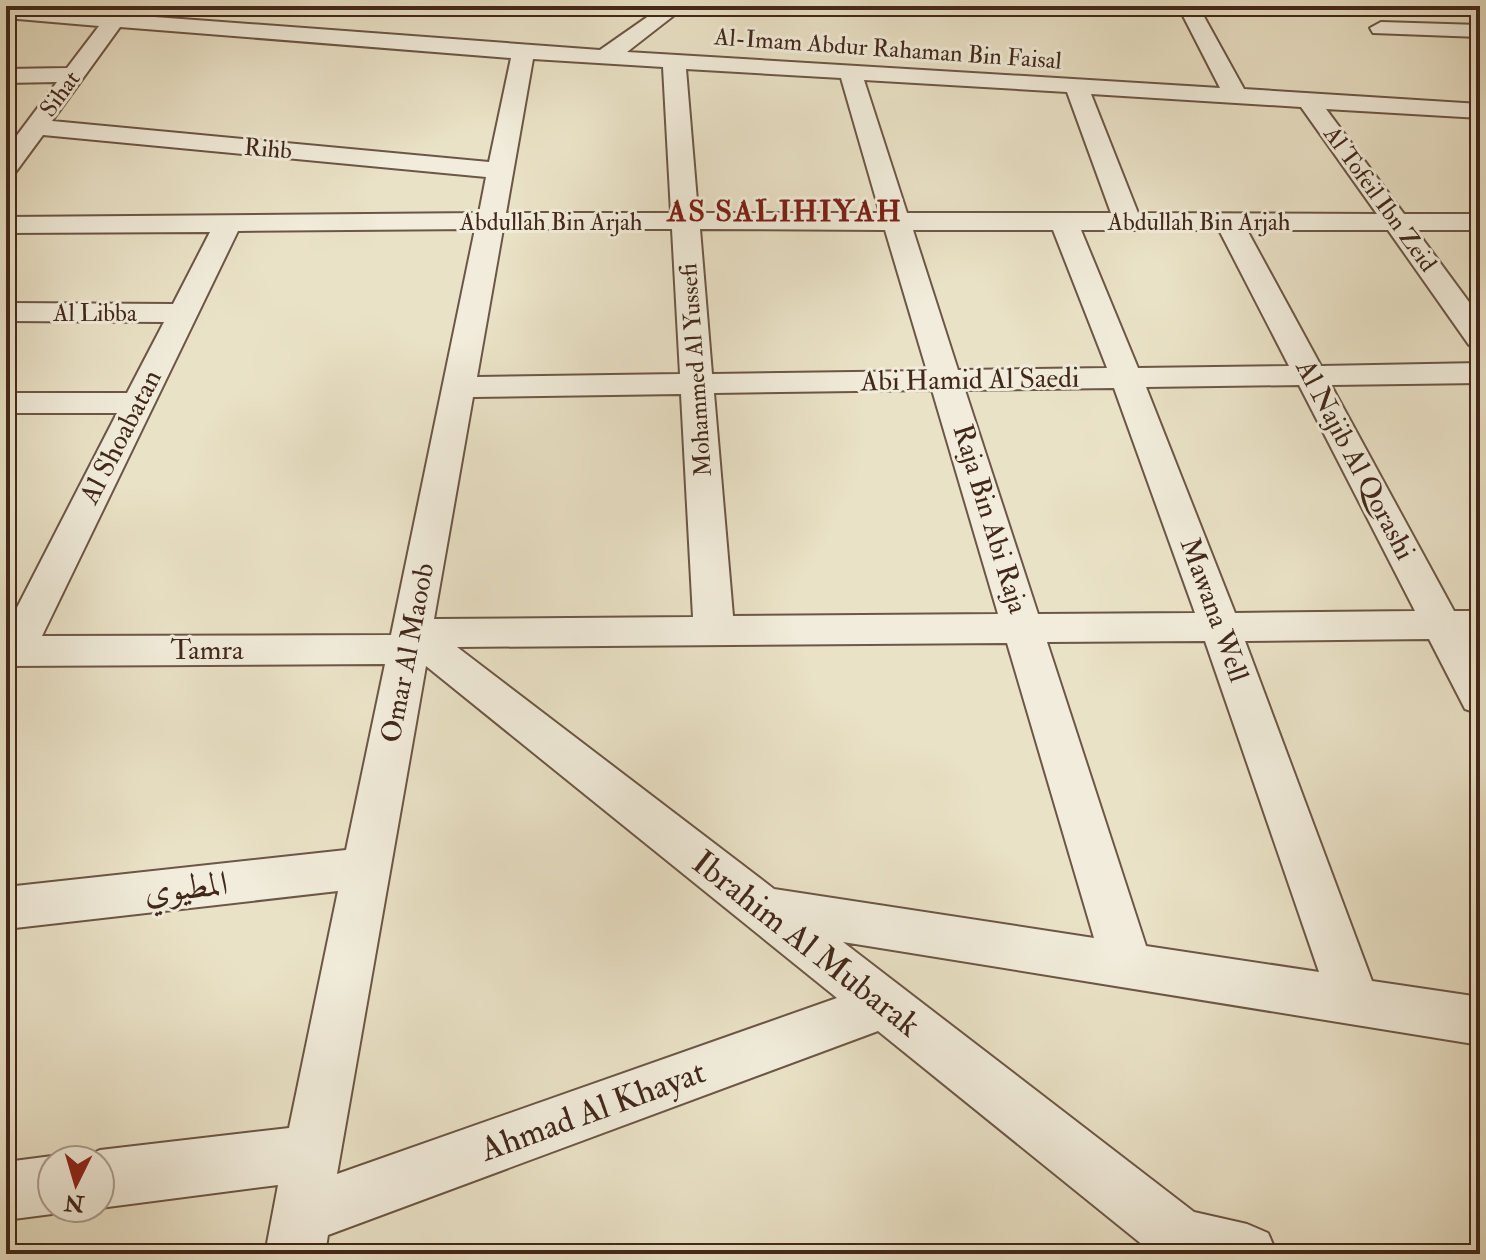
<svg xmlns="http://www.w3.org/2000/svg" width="1486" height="1260" font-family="'IM FELL Double Pica',Amiri,serif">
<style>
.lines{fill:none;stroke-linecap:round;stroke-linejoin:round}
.street-casing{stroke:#6c5645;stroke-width:4}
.street{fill:#f1ecdb;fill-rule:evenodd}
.labels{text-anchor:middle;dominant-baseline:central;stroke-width:6;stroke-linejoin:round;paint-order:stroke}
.far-street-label{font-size:24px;fill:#42281a;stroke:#f1ecdb}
.street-label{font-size:28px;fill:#42281a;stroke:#f1ecdb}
.far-district-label{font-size:30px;font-weight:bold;letter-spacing:2px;fill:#7a1f14;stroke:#f1ecdb}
.near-street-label{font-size:34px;fill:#42281a;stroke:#f1ecdb}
</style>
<rect width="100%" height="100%" fill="#eae2c7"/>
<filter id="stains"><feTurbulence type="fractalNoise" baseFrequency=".0025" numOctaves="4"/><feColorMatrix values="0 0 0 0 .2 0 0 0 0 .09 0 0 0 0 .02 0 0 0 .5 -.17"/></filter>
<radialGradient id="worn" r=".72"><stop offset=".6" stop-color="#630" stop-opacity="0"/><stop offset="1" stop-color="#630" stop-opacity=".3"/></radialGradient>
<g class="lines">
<g class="street-casing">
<g id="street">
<path d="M 6,6 L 600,50 L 663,6 L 686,6 L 627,52 L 1220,88 L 1178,6 L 1263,6 L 1253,12 L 1202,13 L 1244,89 L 1480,104 L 1480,118 L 1326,109 L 1404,214 L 1480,214 L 1480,230 L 1416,230 L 1480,317 L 1480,347 L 1469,345 L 1388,230 L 1247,230 L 1321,366 L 1480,363 L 1480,383 L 1331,385 L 1454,611 L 1480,611 L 1480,639 L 1469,639 L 1480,659 L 1480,714 L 1465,709 L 1429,639 L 1245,641 L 1372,981 L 1480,997 L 1480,1045 L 843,942 L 1194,1212 L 1247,1224 L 1268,1233 L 1277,1254 L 1154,1254 L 878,1031 L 328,1235 L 325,1254 L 265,1254 L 278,1185 L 100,1208 L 100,1160 L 80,1159 L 100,1150 L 289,1128 L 338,891 L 6,929 L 6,887 L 346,850 L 385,664 L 6,666 L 6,629 L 117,413 L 6,413 L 6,393 L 127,393 L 164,322 L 6,321 L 6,303 L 173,304 L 210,232 L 6,233 L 6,217 L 479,213 L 486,177 L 43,135 L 15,173 L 6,176 L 6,150 L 57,82 L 6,83 L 6,69 L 67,68 L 99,26 L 6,18 ZM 120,27 L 511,58 L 489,162 L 52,121 ZM 533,59 L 663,67 L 671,213 L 506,213 ZM 686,69 L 841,78 L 880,213 L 698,213 ZM 864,80 L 1067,92 L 1111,213 L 907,213 ZM 1091,94 L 1301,107 L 1377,214 L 1138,213 ZM 475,229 L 391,635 L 42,636 L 238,231 ZM 503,229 L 672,229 L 680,374 L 477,377 ZM 700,229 L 885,230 L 927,371 L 712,374 ZM 913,230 L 1053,230 L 1107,368 L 958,370 ZM 1081,230 L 1219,230 L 1289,366 L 1138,368 ZM 1299,385 L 1415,611 L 1235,613 L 1146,387 ZM 1114,388 L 1195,613 L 1038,614 L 965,390 ZM 932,390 L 998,614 L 733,616 L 714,393 ZM 681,394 L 693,617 L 434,619 L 473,397 ZM 1205,641 L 1319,972 L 1146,946 L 1047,642 ZM 1007,643 L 1094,938 L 774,889 L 457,647 ZM 426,666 L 837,998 L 337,1174 Z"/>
<polygon points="1381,22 1480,25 1480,37 1373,33 1370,28"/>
<polygon points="52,1156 61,1160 52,1160 52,1208 66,1208 52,1214 6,1220 6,1162"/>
</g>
</g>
<use href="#street" class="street"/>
</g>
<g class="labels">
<g class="far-street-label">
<text transform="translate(888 49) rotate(4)">Al-Imam Abdur Rahaman Bin Faisal</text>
<text transform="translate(60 94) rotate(-54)">Sihat</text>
<text transform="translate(268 149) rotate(5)">Rihb</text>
<text transform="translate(1380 199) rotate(54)">Al Tofeil Ibn Zeid</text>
<text x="551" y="222">Abdullah Bin Arjah</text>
<text x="1199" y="222">Abdullah Bin Arjah</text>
<text x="95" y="313">Al Libba</text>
<text transform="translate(696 370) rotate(-94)">Mohammed Al Yussefi</text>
</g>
<g class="street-label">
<text transform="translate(970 380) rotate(-1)">Abi Hamid Al Saedi</text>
<text transform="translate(121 437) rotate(-63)">Al Shoabatan</text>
<text transform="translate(1355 460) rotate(62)">Al Najib Al Qorashi</text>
<text transform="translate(990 519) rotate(73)">Raja Bin Abi Raja</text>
<text transform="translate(1214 610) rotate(70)">Mawana Well</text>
<text x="207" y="650">Tamra</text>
<text transform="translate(408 653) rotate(-79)">Omar Al Maoob</text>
</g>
<g class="far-district-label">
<text x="785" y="211">AS SALIHIYAH</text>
</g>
<g class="near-street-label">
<text transform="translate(186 888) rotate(-6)">المطيوي</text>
<text transform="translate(806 944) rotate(38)">Ibrahim Al Mubarak</text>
<text transform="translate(593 1111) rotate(-20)">Ahmad Al Khayat</text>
</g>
</g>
<rect width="1486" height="1260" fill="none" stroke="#eae2c7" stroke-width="32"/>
<rect x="8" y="8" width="1470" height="1244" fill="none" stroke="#42281a" stroke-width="4"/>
<rect x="16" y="16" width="1454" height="1228" fill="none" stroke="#42281a" stroke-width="2"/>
<g transform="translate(76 1184) rotate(185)"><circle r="38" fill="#f1ecdb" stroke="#ab9e8e" stroke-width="2"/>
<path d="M0-6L14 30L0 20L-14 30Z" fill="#8f2418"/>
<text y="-12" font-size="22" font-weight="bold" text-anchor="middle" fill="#42281a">N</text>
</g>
<rect width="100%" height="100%" filter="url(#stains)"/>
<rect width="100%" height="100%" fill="url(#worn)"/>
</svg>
